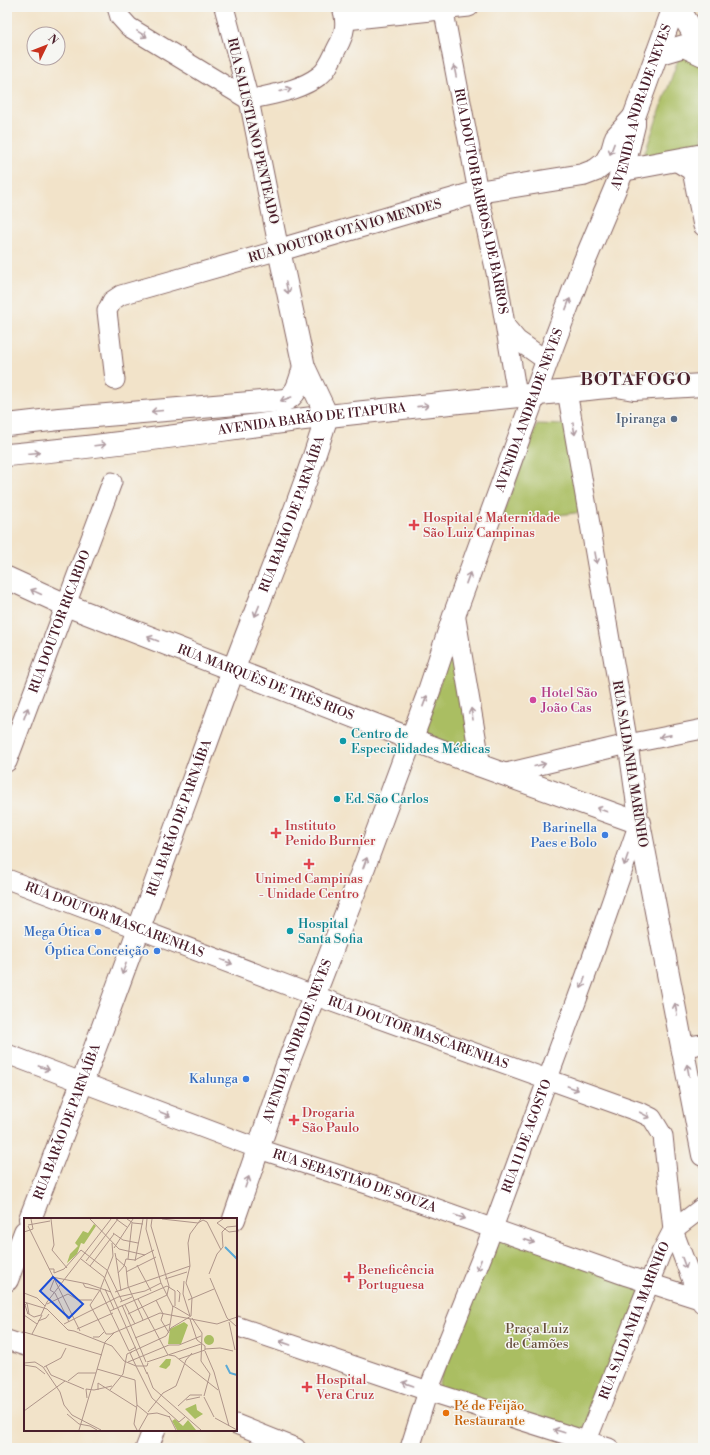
<svg xmlns="http://www.w3.org/2000/svg" width="710" height="1455" font-family="'Libre Bodoni',serif">
<style>
.green{fill:#aabe62;stroke:#7a6e46}
.lines{fill:none;stroke-linecap:round;stroke-linejoin:round}
.minor-casing{stroke:#856462;stroke-width:21}
.major-casing{stroke:#856462;stroke-width:24}
.minor{stroke:#fff;stroke-width:19}
.major{stroke:#fff;stroke-width:22}
.oneway{stroke:#ae9aa0}
.service-dot{fill:#5c6f8a;stroke:#f6f6f2;stroke-width:1.5}
.health-dot{fill:#e0444e;stroke:#f6f6f2;stroke-width:1.5}
.hotel-dot{fill:#d1479c;stroke:#f6f6f2;stroke-width:1.5}
.culture-dot{fill:#0f9aa8;stroke:#f6f6f2;stroke-width:1.5}
.shop-dot{fill:#3f7fe0;stroke:#f6f6f2;stroke-width:1.5}
.food-dot{fill:#e8710a;stroke:#f6f6f2;stroke-width:1.5}
.labels{text-anchor:middle;dominant-baseline:central;stroke-width:3;stroke-linejoin:round;paint-order:stroke}
.street-label{font-size:13px;fill:#4a1f2b;stroke:#f6f6f2}
.service-label{font-size:13px;fill:#4e5e75;stroke:#f6f6f2;text-anchor:end}
.health-label{font-size:13px;fill:#be3a42;stroke:#f6f6f2;text-anchor:start}
.hotel-label{font-size:13px;fill:#b23c85;stroke:#f6f6f2;text-anchor:start}
.culture-label{font-size:13px;fill:#0d838f;stroke:#f6f6f2;text-anchor:start}
.shop-label{font-size:13px;fill:#366cbe;stroke:#f6f6f2;text-anchor:end}
.park-label{font-size:13px;fill:#674f3c;stroke:#f6f6f2}
.food-label{font-size:13px;fill:#c56008;stroke:#f6f6f2;text-anchor:start}
.district-label{font-size:17px;font-weight:bold;letter-spacing:1px;fill:#4a1f2b;stroke:#f6f6f2}
.inset-river{fill:none;stroke:#5caad6;stroke-width:2}
.inset-road{fill:none;stroke:#af958a;stroke-width:1}
.view{fill:#1d4ed8;fill-opacity:0.15;stroke:#1d4ed8;stroke-width:2}
.inset-edge{fill:none;stroke:#4a1f2b;stroke-width:2}
</style>
<rect width="100%" height="100%" fill="#f6f6f2"/>
<filter id="ink" filterUnits="userSpaceOnUse"><feTurbulence type="fractalNoise" baseFrequency=".025" numOctaves="2"/><feDisplacementMap in="SourceGraphic" scale="8" xChannelSelector="R" yChannelSelector="G"/><feConvolveMatrix kernelMatrix="1 2 1 2 8 2 1 2 1" color-interpolation-filters="sRGB"/></filter>
<filter id="wash" filterUnits="userSpaceOnUse"><feTurbulence type="fractalNoise" baseFrequency=".012" numOctaves="4" result="noise"/><feDisplacementMap in="SourceGraphic" scale="16" xChannelSelector="R" yChannelSelector="G"/><feGaussianBlur stdDeviation="0.9" result="paint"/><feColorMatrix in="noise" values="0 0 0 0 0 0 0 0 0 0 0 0 0 0 0 0 0 1.4 0 .05"/><feComposite in="paint" operator="in"/></filter>
<g filter="url(#wash)">
<rect width="100%" height="100%" fill="#f2e3c9"/>
<g class="green">
<polygon points="693,52 703,67 703,149 650,159 644,155 680,54"/>
<polygon points="537,424 567,425 583,512 501,522"/>
<polygon points="454,647 474,758 420,736"/>
<polygon points="492,1228 642,1287 587,1440 437,1388"/>
</g>
</g>
<g filter="url(#ink)">
<g class="lines">
<g class="minor-casing">
<g id="minor">
<path d="M 117,7 L 120,17 L 129,27 L 249,100 C 272,94 299,91 319,76 C 328,70 332,58 337,48 C 345,34 347,23 342,7"/>
<path id="s1" d="M 443,7 L 478,192 L 497,277 L 517,395"/>
<polyline points="346,20 469,7"/>
<polyline points="674,160 692,171 703,226"/>
<polyline points="506,327 517,340 547,361"/>
<polyline points="115,380 107,311 112,301 121,295 279,250 249,100 224,7"/>
<polyline points="455,613 481,766"/>
<path id="s2" d="M 7,762 L 112,482"/>
<polyline points="502,774 628,744 703,729"/>
<path id="s3" d="M 7,879 L 313,995 L 642,1113 L 652,1118 L 663,1136 L 673,1230 L 699,1299"/>
<polyline points="683,1047 703,1044"/>
<path id="s4" d="M 7,1054 L 259,1149 L 370,1185 L 627,1276 L 699,1299 L 703,1304"/>
<polyline points="236,1326 428,1391 609,1448"/>
<polyline points="7,1340 25,1346"/>
<polyline points="236,1424 296,1448"/>
<path id="s5" d="M 410,1448 L 428,1391 L 487,1244 L 586,975 L 639,823 L 628,744 L 567,391"/>
<path id="s6" d="M 584,1448 L 661,1253 L 673,1230 L 703,1207"/>
</g>
</g>
<g class="major-casing">
<g id="major">
<polyline points="678,7 703,49"/>
<polyline points="657,54 684,46 703,55"/>
<polyline points="623,170 703,155"/>
<path d="M 7,425 L 59,419 L 285,400 C 298,395 300,379 304,367"/>
<path id="s7" d="M 7,455 C 115,446 222,429 329,416 C 425,405 521,396 617,386 L 634,389 L 703,385"/>
<path id="s8" d="M 7,578 L 66,605 L 481,766 L 639,823 L 703,1155"/>
<path id="s9" d="M 30,1219 C 99,1043 162,864 227,687 C 260,596 299,508 327,416 L 304,367 L 279,250 L 478,192 L 583,175 L 596,170 L 605,163 L 612,151 L 616,137 L 634,117"/>
<path id="s10" d="M 234,1219 L 286,1068 L 364,867 L 427,697 L 455,613 L 547,361 L 583,265 L 623,170 L 634,125 L 634,117 L 674,7"/>
<polyline points="7,1280 25,1232"/>
<polyline points="147,1448 154,1430"/>
</g>
</g>
<use href="#minor" class="minor"/>
<use href="#major" class="major"/>
</g>
<defs><path id="oneway-shaft" d="M-6 0H5M1.5-3L5.5 0L1.5 3" fill="none" stroke-width="1.6" stroke-linecap="round" stroke-linejoin="round"/></defs>
<g class="oneway">
<use href="#oneway-shaft" transform="translate(142 34) rotate(31)"/>
<use href="#oneway-shaft" transform="translate(455 71) rotate(-101)"/>
<use href="#oneway-shaft" transform="translate(286 90) rotate(-14)"/>
<use href="#oneway-shaft" transform="translate(612 149) rotate(111)"/>
<use href="#oneway-shaft" transform="translate(287 288) rotate(78)"/>
<use href="#oneway-shaft" transform="translate(568 304) rotate(-69)"/>
<use href="#oneway-shaft" transform="translate(286 399) rotate(161)"/>
<use href="#oneway-shaft" transform="translate(423 406) rotate(-6)"/>
<use href="#oneway-shaft" transform="translate(157 411) rotate(175)"/>
<use href="#oneway-shaft" transform="translate(574 429) rotate(80)"/>
<use href="#oneway-shaft" transform="translate(100 445) rotate(-7)"/>
<use href="#oneway-shaft" transform="translate(34 453) rotate(-5)"/>
<use href="#oneway-shaft" transform="translate(596 558) rotate(80)"/>
<use href="#oneway-shaft" transform="translate(468 578) rotate(-70)"/>
<use href="#oneway-shaft" transform="translate(36 592) rotate(-155)"/>
<use href="#oneway-shaft" transform="translate(257 611) rotate(112)"/>
<use href="#oneway-shaft" transform="translate(153 639) rotate(-159)"/>
<use href="#oneway-shaft" transform="translate(425 701) rotate(-70)"/>
<use href="#oneway-shaft" transform="translate(26 713) rotate(-70)"/>
<use href="#oneway-shaft" transform="translate(472 714) rotate(-100)"/>
<use href="#oneway-shaft" transform="translate(665 736) rotate(169)"/>
<use href="#oneway-shaft" transform="translate(540 765) rotate(-14)"/>
<use href="#oneway-shaft" transform="translate(602 810) rotate(-160)"/>
<use href="#oneway-shaft" transform="translate(626 860) rotate(109)"/>
<use href="#oneway-shaft" transform="translate(365 863) rotate(-70)"/>
<use href="#oneway-shaft" transform="translate(227 962) rotate(21)"/>
<use href="#oneway-shaft" transform="translate(124 969) rotate(110)"/>
<use href="#oneway-shaft" transform="translate(583 983) rotate(110)"/>
<use href="#oneway-shaft" transform="translate(676 1009) rotate(-101)"/>
<use href="#oneway-shaft" transform="translate(44 1068) rotate(20)"/>
<use href="#oneway-shaft" transform="translate(688 1070) rotate(-101)"/>
<use href="#oneway-shaft" transform="translate(573 1088) rotate(20)"/>
<use href="#oneway-shaft" transform="translate(165 1114) rotate(21)"/>
<use href="#oneway-shaft" transform="translate(645 1115) rotate(28)"/>
<use href="#oneway-shaft" transform="translate(247 1182) rotate(-71)"/>
<use href="#oneway-shaft" transform="translate(460 1217) rotate(19)"/>
<use href="#oneway-shaft" transform="translate(529 1241) rotate(19)"/>
<use href="#oneway-shaft" transform="translate(684 1263) rotate(70)"/>
<use href="#oneway-shaft" transform="translate(479 1265) rotate(112)"/>
<use href="#oneway-shaft" transform="translate(285 1343) rotate(-161)"/>
<use href="#oneway-shaft" transform="translate(408 1384) rotate(-161)"/>
<use href="#oneway-shaft" transform="translate(559 1431) rotate(-163)"/>
</g>
</g>
<circle class="service-dot" cx="674" cy="419" r="4"/>
<g class="health-dot">
<path d="M412 519h4v4h4v4h-4v4h-4v-4h-4v-4h4z"/>
<path d="M274 827h4v4h4v4h-4v4h-4v-4h-4v-4h4z"/>
<path d="M307 858h4v4h4v4h-4v4h-4v-4h-4v-4h4z"/>
<path d="M292 1114h4v4h4v4h-4v4h-4v-4h-4v-4h4z"/>
<path d="M347 1271h4v4h4v4h-4v4h-4v-4h-4v-4h4z"/>
<path d="M305 1381h4v4h4v4h-4v4h-4v-4h-4v-4h4z"/>
</g>
<circle class="hotel-dot" cx="533" cy="700" r="4"/>
<g class="culture-dot">
<circle cx="343" cy="741" r="4"/>
<circle cx="337" cy="799" r="4"/>
<circle cx="290" cy="931" r="4"/>
</g>
<g class="shop-dot">
<circle cx="605" cy="835" r="4"/>
<circle cx="98" cy="932" r="4"/>
<circle cx="157" cy="951" r="4"/>
<circle cx="246" cy="1079" r="4"/>
</g>
<circle class="food-dot" cx="446" cy="1413" r="4"/>
<g class="labels">
<g class="street-label">
<text stroke="none"><textPath href="#s10" startOffset="1185">AVENIDA ANDRADE NEVES</textPath></text>
<text transform="translate(253 131) rotate(77)">RUA SALUSTIANO PENTEADO</text>
<text stroke="none"><textPath href="#s1" startOffset="198">RUA DOUTOR BARBOSA DE BARROS</textPath></text>
<text transform="translate(345 231) rotate(-16)">RUA DOUTOR OTÁVIO MENDES</text>
<text stroke="none"><textPath href="#s10" startOffset="861">AVENIDA ANDRADE NEVES</textPath></text>
<text stroke="none"><textPath href="#s7" startOffset="307">AVENIDA BARÃO DE ITAPURA</textPath></text>
<text stroke="none"><textPath href="#s9" startOffset="752">RUA BARÃO DE PARNAÍBA</textPath></text>
<text stroke="none"><textPath href="#s2" startOffset="150">RUA DOUTOR RICARDO</textPath></text>
<text stroke="none"><textPath href="#s8" startOffset="279">RUA MARQUÊS DE TRÊS RIOS</textPath></text>
<text transform="translate(630 764) rotate(81)">RUA SALDANHA MARINHO</text>
<text stroke="none"><textPath href="#s9" startOffset="428">RUA BARÃO DE PARNAÍBA</textPath></text>
<text stroke="none"><textPath href="#s3" startOffset="115">RUA DOUTOR MASCARENHAS</textPath></text>
<text stroke="none"><textPath href="#s3" startOffset="439">RUA DOUTOR MASCARENHAS</textPath></text>
<text stroke="none"><textPath href="#s10" startOffset="189">AVENIDA ANDRADE NEVES</textPath></text>
<text stroke="none"><textPath href="#s9" startOffset="104">RUA BARÃO DE PARNAÍBA</textPath></text>
<text stroke="none"><textPath href="#s5" startOffset="333">RUA 11 DE AGOSTO</textPath></text>
<text stroke="none"><textPath href="#s4" startOffset="370">RUA SEBASTIÃO DE SOUZA</textPath></text>
<text stroke="none"><textPath href="#s6" startOffset="137">RUA SALDANHA MARINHO</textPath></text>
</g>
<g class="service-label">
<text x="666" y="419">Ipiranga</text>
</g>
<g class="health-label">
<text x="423" y="518">Hospital e Maternidade<tspan x="423" dy="15">São Luiz Campinas</tspan></text>
<text x="285" y="826">Instituto<tspan x="285" dy="15">Penido Burnier</tspan></text>
<text x="309" y="879" text-anchor="middle">Unimed Campinas<tspan x="309" dy="15">- Unidade Centro</tspan></text>
<text x="302" y="1113">Drogaria<tspan x="302" dy="15">São Paulo</tspan></text>
<text x="358" y="1270">Beneficência<tspan x="358" dy="15">Portuguesa</tspan></text>
<text x="316" y="1380">Hospital<tspan x="316" dy="15">Vera Cruz</tspan></text>
</g>
<g class="hotel-label">
<text x="541" y="693">Hotel São<tspan x="541" dy="15">João Cas</tspan></text>
</g>
<g class="culture-label">
<text x="351" y="734">Centro de<tspan x="351" dy="15">Especialidades Médicas</tspan></text>
<text x="345" y="799">Ed. São Carlos</text>
<text x="298" y="924">Hospital<tspan x="298" dy="15">Santa Sofia</tspan></text>
</g>
<g class="shop-label">
<text x="597" y="828">Barinella<tspan x="597" dy="15">Paes e Bolo</tspan></text>
<text x="90" y="932">Mega Ótica</text>
<text x="149" y="951">Óptica Conceição</text>
<text x="238" y="1079">Kalunga</text>
</g>
<g class="park-label">
<text x="537" y="1329">Praça Luiz<tspan x="537" dy="15">de Camões</tspan></text>
</g>
<g class="food-label">
<text x="454" y="1406">Pé de Feijão<tspan x="454" dy="15">Restaurante</tspan></text>
</g>
<g class="district-label">
<text x="636" y="380">BOTAFOGO</text>
</g>
</g>
<g transform="translate(24 1218)">
<rect width="213" height="213" fill="#f2e3c9"/>
<path d="M 70,6 L 72,8 L 60,26 L 57,25 L 53,36 L 43,45 L 46,36 L 54,28 L 51,25 L 59,13 L 64,15 Z" fill="#aabe62"/>
<path d="M 151,201 L 159,208 L 164,202 L 172,212 L 153,212 L 148,203 Z" fill="#aabe62"/>
<path d="M 160,104 L 164,107 L 157,126 L 144,126 L 146,111 ZM180 122a5 5 0 1 1 10 0a5 5 0 1 1-10 0ZM 142,141 L 147,141 L 146,147 L 142,151 L 135,149 ZM 172,186 L 173,192 L 179,196 L 171,201 L 161,191 Z" fill="#aabe62"/>
<path class="inset-river" d="M 201,29 L 213,41M 202,147 L 206,155 L 213,157"/>
<path class="inset-road" d="M 27,1 L 30,27 L 28,32 L 43,50M 66,1 L 95,31 L 121,37M 92,1 L 103,9M 103,1 L 109,5 L 119,6M 123,1 L 122,11 L 137,65 L 149,89M 128,1 L 127,8 L 145,68 L 143,77M 138,1 L 174,5 L 179,2 L 183,4M 199,1 L 193,5 L 205,14 L 213,13M 183,4 L 197,32M 4,7 L 26,3M 4,8 L 56,113M 0,14 L 9,11 L 7,1M 89,15 L 99,22 L 114,25M 88,25 L 89,38 L 76,72 L 66,87 L 82,116 L 87,116 L 136,95 L 193,106 L 213,99M 90,30 L 109,1M 91,35 L 92,40 L 102,49 L 104,68 L 119,102M 92,40 L 97,73M 57,41 L 80,59 L 123,156M 104,41 L 108,5M 111,42 L 130,32M 62,43 L 94,1M 111,43 L 119,1M 113,47 L 127,73M 66,48 L 90,16M 25,51 L 30,51 L 30,55 L 40,51 L 57,32 L 83,52 L 98,83M 102,54 L 132,39M 94,55 L 100,48 L 102,41 L 111,42M 185,56 L 193,36 L 199,29 L 198,14 L 203,9 L 213,8M 28,59 L 64,66 L 87,74M 186,60 L 203,100 L 213,109M 141,61 L 163,54M 30,62 L 26,72 L 31,75 L 45,104M 160,63 L 159,76 L 166,98M 59,65 L 61,69 L 75,72M 81,71 L 90,91M 76,72 L 105,133 L 112,129M 153,72 L 156,75 L 155,84M 91,74 L 166,48M 0,75 L 13,80 L 21,88M 114,81 L 144,137M 132,82 L 139,96M 164,82 L 190,71M 0,84 L 23,91 L 44,112 L 50,113M 96,84 L 108,79M 23,86 L 44,76 L 54,82 L 68,82M 98,87 L 122,144M 101,87 L 111,106M 86,93 L 143,68 L 151,73 L 151,88M 3,95 L 10,99 L 17,97 L 23,84 L 87,1M 4,96 L 1,87 L 3,85 L 5,96M 104,96 L 143,77M 139,96 L 137,102 L 145,115M 0,97 L 13,106M 168,100 L 178,115 L 177,143 L 186,156 L 180,178M 14,103 L 22,100 L 25,96M 205,104 L 211,132M 40,106 L 94,79 L 121,73 L 137,65M 53,111 L 89,95M 50,113 L 88,128 L 100,143 L 112,148 L 128,180 L 155,204 L 161,199M 145,113 L 149,88 L 166,98M 0,114 L 78,137M 8,116 L 18,97M 69,119 L 75,119 L 80,114M 111,120 L 146,106M 181,131 L 196,130 L 209,133M 181,133 L 190,154 L 205,208M 108,134 L 106,135 L 112,148 L 123,148 L 124,145M 145,137 L 151,138 L 194,172M 155,141 L 181,132 L 181,128 L 173,122 L 166,101M 104,144 L 145,127 L 155,127 L 177,118M 123,144 L 177,126M 0,145 L 11,144 L 19,149 L 36,174 L 40,187 L 48,197 L 77,212M 0,147 L 12,149 L 21,156M 22,148 L 27,157 L 60,171M 20,149 L 37,140 L 42,130M 73,151 L 111,162 L 113,187 L 110,206 L 113,212M 123,154 L 129,170 L 177,212M 44,163 L 54,155 L 72,155 L 81,124 L 90,115M 74,172 L 74,165 L 112,189M 86,172 L 99,156 L 103,136 L 142,118 L 147,110 L 167,98 L 168,80 L 162,65 L 166,48 L 164,25 L 166,16 L 177,1M 180,179 L 190,199M 63,180 L 62,171 L 70,172 L 88,168M 162,182 L 176,179M 113,187 L 124,196 L 133,195 L 146,199M 154,188 L 166,177 L 178,177M 0,193 L 41,163M 124,194 L 139,175 L 152,168 L 162,142 L 168,135M 43,196 L 55,206 L 66,208 L 73,212M 145,198 L 152,212M 191,200 L 213,212M 55,212 L 72,155M 115,212 L 124,196"/>
<path class="view" d="M 29,59 L 59,86 L 45,100 L 16,73 Z"/>
<rect width="213" height="213" class="inset-edge"/>
</g>
<rect width="710" height="1455" fill="none" stroke="#f6f6f2" stroke-width="24"/>
<g transform="translate(46 46) rotate(47)"><circle r="19" fill="#f6f6f2" stroke="#b1a0a2"/>
<path d="M0-3L7 15L0 10L-7 15Z" fill="#c8321e"/>
<text y="-6" font-size="11" font-weight="bold" text-anchor="middle" fill="#4a1f2b">N</text>
</g>
</svg>
